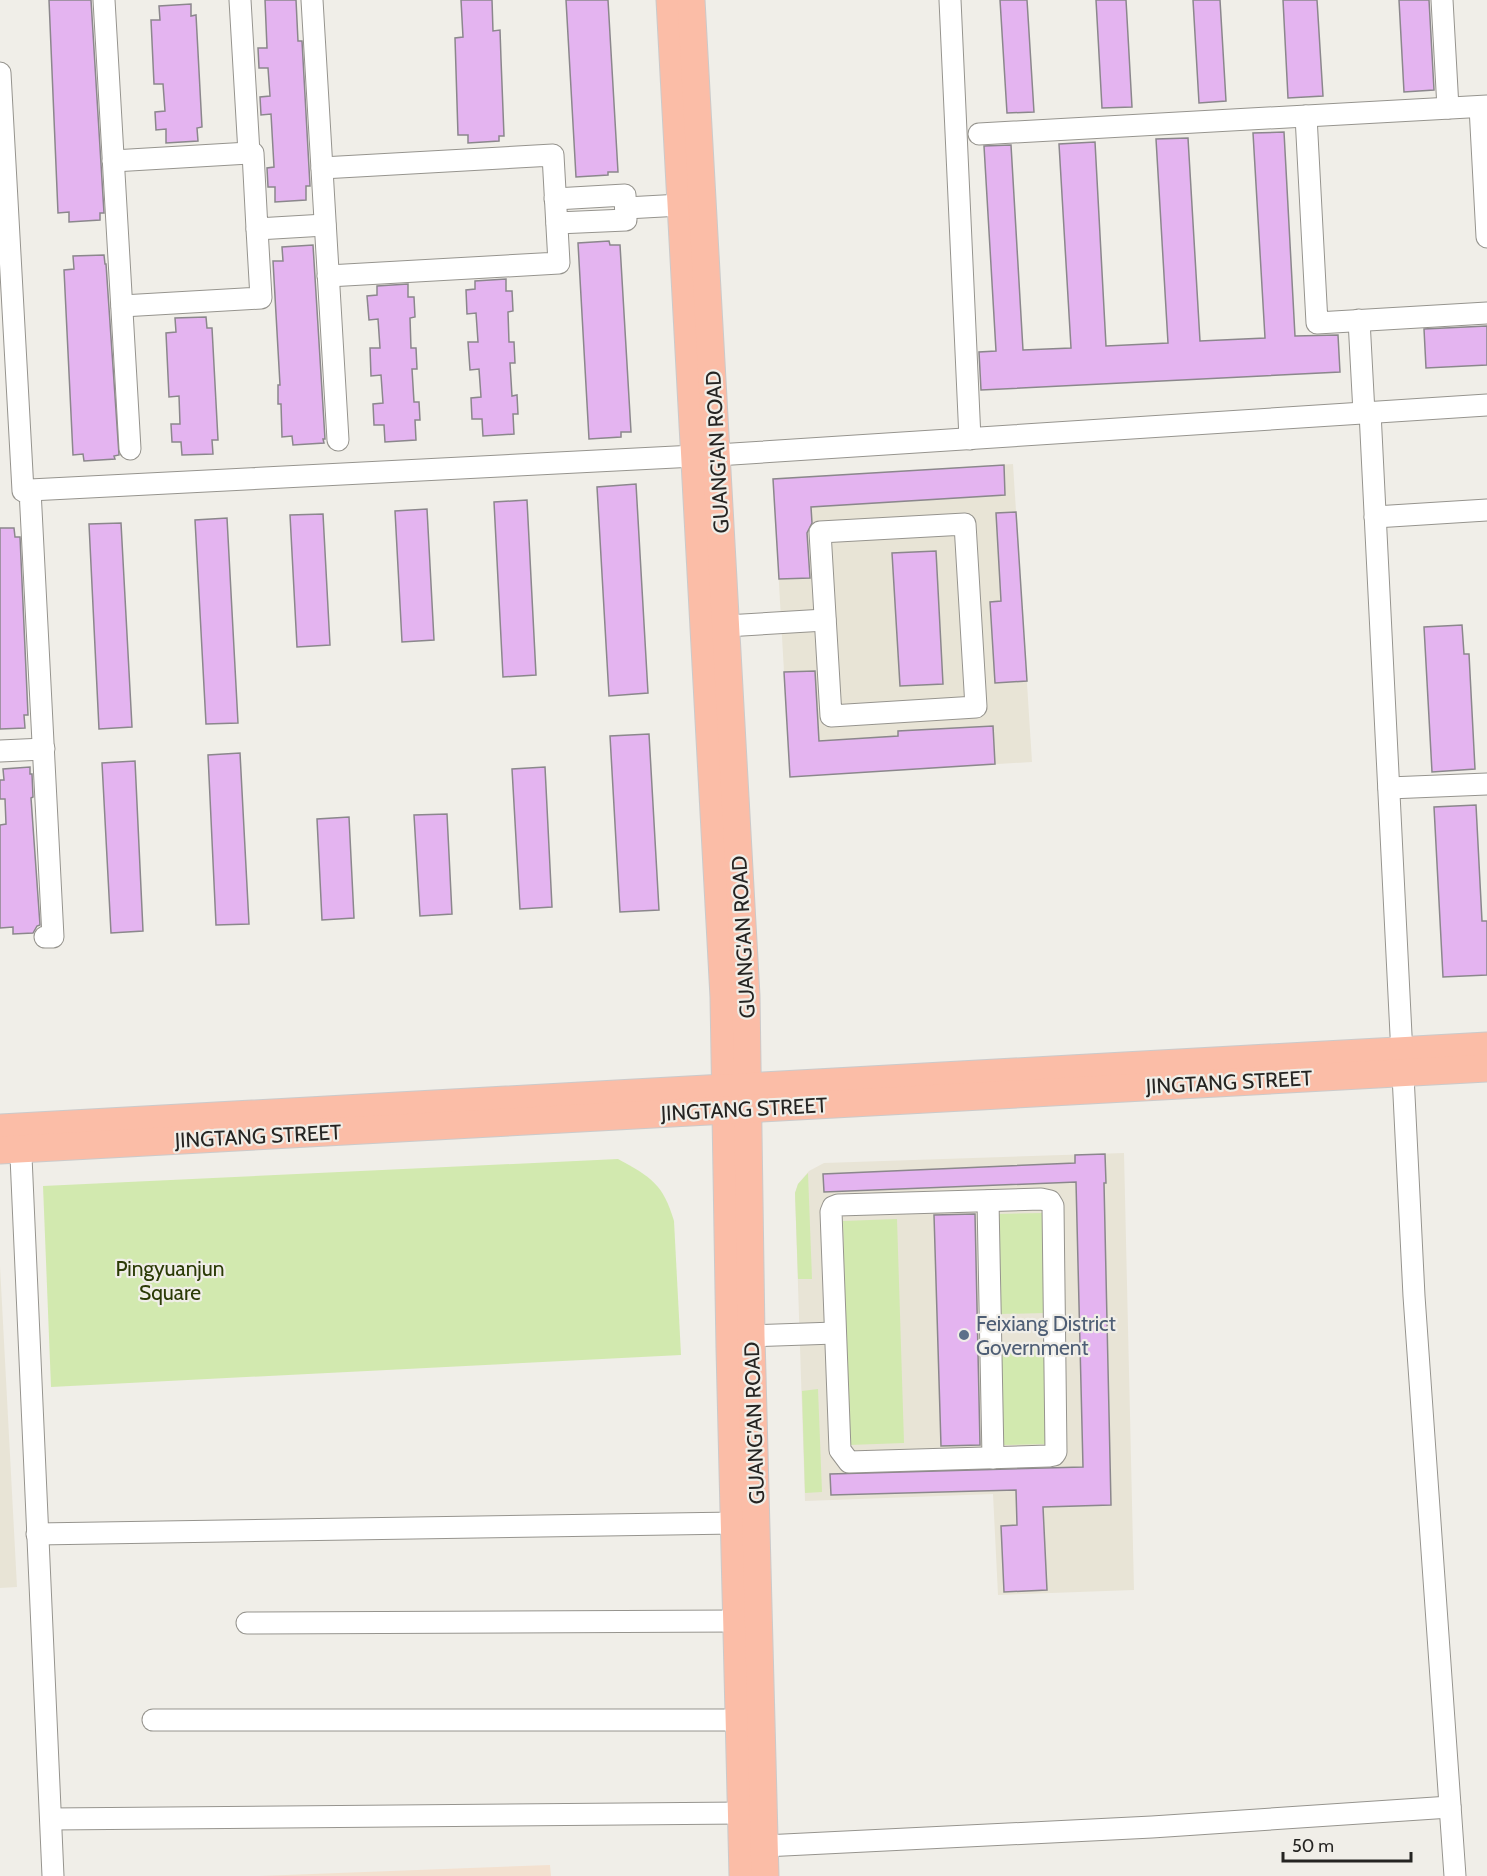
<svg xmlns="http://www.w3.org/2000/svg" width="1487" height="1876" font-family="Cabin,sans-serif">
<style>
.built{fill:#e8e4d6}
.education{fill:#f3e1d0}
.green{fill:#d2e9af}
.building{fill:#e4b4f0;stroke:#8b878c;stroke-width:1.5}
.lines{fill:none;stroke-linecap:round;stroke-linejoin:round}
.minor-casing{stroke:#96948e;stroke-width:23}
.major-casing{stroke:#cbcaca;stroke-width:29}
.minor{stroke:#fff;stroke-width:21}
.major{stroke:#fbbda7;stroke-width:27}
.service-dot{fill:#5c6f8a;stroke:#f0eee8;stroke-width:2}
.labels{text-anchor:middle;dominant-baseline:central;stroke-width:4.5;stroke-linejoin:round;paint-order:stroke}
.street-label{font-size:21px;fill:#252422;stroke:#f0eee8}
.park-label{font-size:21px;fill:#2b3b06;stroke:#f0eee8}
.service-label{font-size:21px;fill:#4e5e75;stroke:#f0eee8;text-anchor:start}
</style>
<rect width="100%" height="100%" fill="#f0eee8"/>
<g class="built">
<polygon points="1013,464 1032,762 790,777 773,479"/>
<polygon points="1124,1153 1134,1590 998,1595 993,1494 805,1501 795,1193 798,1184 809,1171 824,1163"/>
<polygon points="0,1266 17,1587 0,1588"/>
</g>
<polygon class="education" points="550,1865 551,1876 259,1876"/>
<g class="green">
<path d="M 618,1159 C 651,1177 663,1184 674,1221 L 681,1355 L 51,1387 L 43,1186 Z"/>
<polygon points="808,1173 812,1279 798,1279 795,1193 798,1184"/>
<polygon points="1044,1213 1046,1313 1000,1314 998,1214"/>
<polygon points="897,1219 904,1443 849,1445 843,1221"/>
<polygon points="1047,1344 1049,1444 1003,1445 1001,1345"/>
<polygon points="818,1389 822,1492 805,1493 802,1391"/>
</g>
<g class="building">
<polygon points="49,0 91,0 104,213 100,213 100,220 69,222 69,212 58,213"/>
<polygon points="265,0 296,0 298,41 302,41 310,186 306,186 306,200 275,202 275,187 268,187 267,168 274,167 271,114 261,115 260,97 270,96 268,68 259,68 258,48 267,48"/>
<polygon points="461,0 492,0 493,31 500,30 501,59 504,136 499,136 499,141 468,143 468,135 458,135 455,38 463,37"/>
<polygon points="566,0 608,0 618,172 608,172 608,175 576,177"/>
<polygon points="1000,0 1027,0 1034,112 1007,113"/>
<polygon points="1096,0 1126,0 1132,107 1102,108"/>
<polygon points="1193,0 1220,0 1226,101 1199,103"/>
<polygon points="1283,0 1317,0 1323,96 1288,98"/>
<polygon points="1399,0 1429,0 1434,90 1404,92"/>
<polygon points="191,4 191,16 196,15 202,127 197,128 198,141 166,143 166,129 156,130 155,112 165,111 163,84 154,84 151,20 160,20 159,6"/>
<polygon points="1284,132 1295,336 1338,335 1340,372 981,390 979,352 996,351 984,146 1011,145 1023,350 1071,348 1059,144 1095,142 1106,346 1168,343 1156,139 1188,138 1200,341 1265,338 1253,133"/>
<polygon points="609,241 610,245 620,245 631,432 621,432 621,437 589,439 578,243"/>
<polygon points="313,245 325,439 323,439 324,443 293,445 292,436 282,437 281,404 278,404 278,385 280,385 273,261 283,261 282,247"/>
<polygon points="104,255 105,264 106,264 119,455 114,456 115,459 84,461 83,454 73,455 64,270 74,269 73,256"/>
<polygon points="506,279 506,291 512,291 513,311 508,312 509,342 514,342 515,363 510,363 512,396 517,395 518,414 513,414 514,434 483,436 482,419 472,419 471,398 481,397 479,369 470,370 468,342 478,342 476,313 467,314 466,290 475,289 475,281"/>
<polygon points="408,284 408,297 414,297 415,317 410,318 411,348 416,348 417,369 412,369 414,402 419,402 420,420 415,420 416,440 385,442 384,425 374,425 373,404 383,403 381,375 371,376 370,348 380,348 378,319 369,320 367,296 377,295 377,286"/>
<polygon points="206,317 207,328 212,328 218,440 212,440 213,454 182,455 181,442 172,442 171,424 180,424 179,396 169,397 166,333 176,332 175,318"/>
<polygon points="1487,326 1487,365 1426,368 1424,329"/>
<polygon points="1004,465 1005,495 811,507 812,523 807,533 810,578 779,579 773,479"/>
<polygon points="636,484 648,693 609,696 597,487"/>
<polygon points="527,500 536,675 503,677 494,502"/>
<polygon points="427,509 434,640 402,642 395,511"/>
<polygon points="1016,512 1027,681 995,683 990,602 1001,601 996,513"/>
<polygon points="323,514 330,645 297,647 290,515"/>
<polygon points="227,518 238,723 206,724 195,520"/>
<polygon points="121,523 132,727 99,729 89,524"/>
<polygon points="0,528 14,528 15,537 20,537 28,715 24,715 25,728 0,729"/>
<polygon points="936,551 943,684 900,686 892,553"/>
<polygon points="1462,625 1464,654 1469,654 1475,769 1432,772 1424,627"/>
<polygon points="815,671 819,741 898,736 898,731 993,726 995,764 790,777 784,672"/>
<polygon points="649,734 659,910 620,912 610,736"/>
<polygon points="240,753 249,924 216,925 208,755"/>
<polygon points="135,761 143,931 111,933 102,763"/>
<polygon points="30,767 30,774 32,774 33,797 31,798 40,925 37,926 33,933 13,934 13,927 0,928 0,825 6,824 5,799 0,799 0,780 4,780 3,769"/>
<polygon points="545,767 552,907 520,909 512,769"/>
<polygon points="1476,805 1482,921 1487,921 1487,975 1443,977 1434,807"/>
<polygon points="447,814 452,914 420,916 414,815"/>
<polygon points="349,817 354,918 322,920 317,819"/>
<polygon points="1105,1154 1106,1183 1104,1183 1111,1505 1043,1507 1047,1590 1004,1592 1001,1526 1017,1525 1016,1490 831,1495 830,1474 1083,1467 1076,1182 824,1192 823,1174 1075,1163 1075,1155"/>
<polygon points="975,1214 980,1445 941,1446 934,1215"/>
</g>
<g class="lines">
<g class="minor-casing">
<g id="minor">
<polyline points="104,0 130,449"/>
<polyline points="240,0 249,153 253,153 257,229 325,225"/>
<polyline points="312,0 338,440"/>
<polyline points="950,0 970,439"/>
<polyline points="1442,0 1448,108"/>
<polyline points="0,73 23,491 30,490 53,937 45,937"/>
<polyline points="1480,107 1487,237"/>
<polyline points="1306,116 1317,323 1487,313"/>
<polyline points="979,134 1487,106"/>
<polyline points="113,161 249,153"/>
<polyline points="322,168 553,155 559,263 328,276"/>
<polyline points="555,199 625,195 626,220 557,223"/>
<polyline points="626,208 681,205"/>
<polyline points="122,306 261,298 257,229"/>
<polyline points="1359,320 1364,413"/>
<polyline points="1370,412 1414,1296 1455,1876"/>
<polyline points="717,455 1487,405"/>
<polyline points="30,490 695,456"/>
<polyline points="1375,517 1487,510"/>
<polygon points="965,524 976,707 831,716 820,532"/>
<polyline points="726,626 825,620"/>
<polyline points="0,751 44,749"/>
<polyline points="1389,788 1487,784"/>
<polyline points="20,1134 53,1876"/>
<polygon points="1041,1199 1050,1201 1053,1206 1056,1452 1054,1455 1049,1456 849,1462 840,1450 831,1212 833,1207 838,1205"/>
<polyline points="988,1201 993,1458"/>
<polyline points="751,1336 835,1333"/>
<polyline points="37,1534 735,1523"/>
<polyline points="247,1623 737,1621"/>
<polyline points="153,1720 740,1720"/>
<polyline points="51,1819 742,1813"/>
<polyline points="764,1846 1152,1827 1450,1807"/>
</g>
</g>
<g class="major-casing">
<g id="major">
<polyline points="670,0 724,997 730,1349 743,1876"/>
<polyline points="691,0 746,996 751,1336 765,1876"/>
<polyline points="0,1128 1487,1046"/>
<polyline points="0,1150 1487,1068"/>
</g>
</g>
<use href="#minor" class="minor"/>
<use href="#major" class="major"/>
</g>
<circle class="service-dot" cx="964" cy="1335" r="6"/>
<g class="labels">
<g class="street-label">
<text transform="translate(717 452) rotate(-93)">GUANG'AN ROAD</text>
<text transform="translate(743 937) rotate(-93)">GUANG'AN ROAD</text>
<text transform="translate(1229 1082) rotate(-3)">JINGTANG STREET</text>
<text transform="translate(744 1109) rotate(-3)">JINGTANG STREET</text>
<text transform="translate(258 1136) rotate(-3)">JINGTANG STREET</text>
<text transform="translate(754 1423) rotate(-92)">GUANG'AN ROAD</text>
</g>
<g class="park-label">
<text x="170" y="1268">Pingyuanjun<tspan x="170" dy="24">Square</tspan></text>
</g>
<g class="service-label">
<text x="976" y="1323">Feixiang District<tspan x="976" dy="24">Government</tspan></text>
</g>
</g>
<path d="M1283 1852v9h128v-9" fill="none" stroke="#252422" stroke-width="3"/>
<text x="1292" y="1852" font-size="18" fill="#252422" stroke="#f0eee8" stroke-width="4.5" paint-order="stroke">50 m</text>
</svg>
